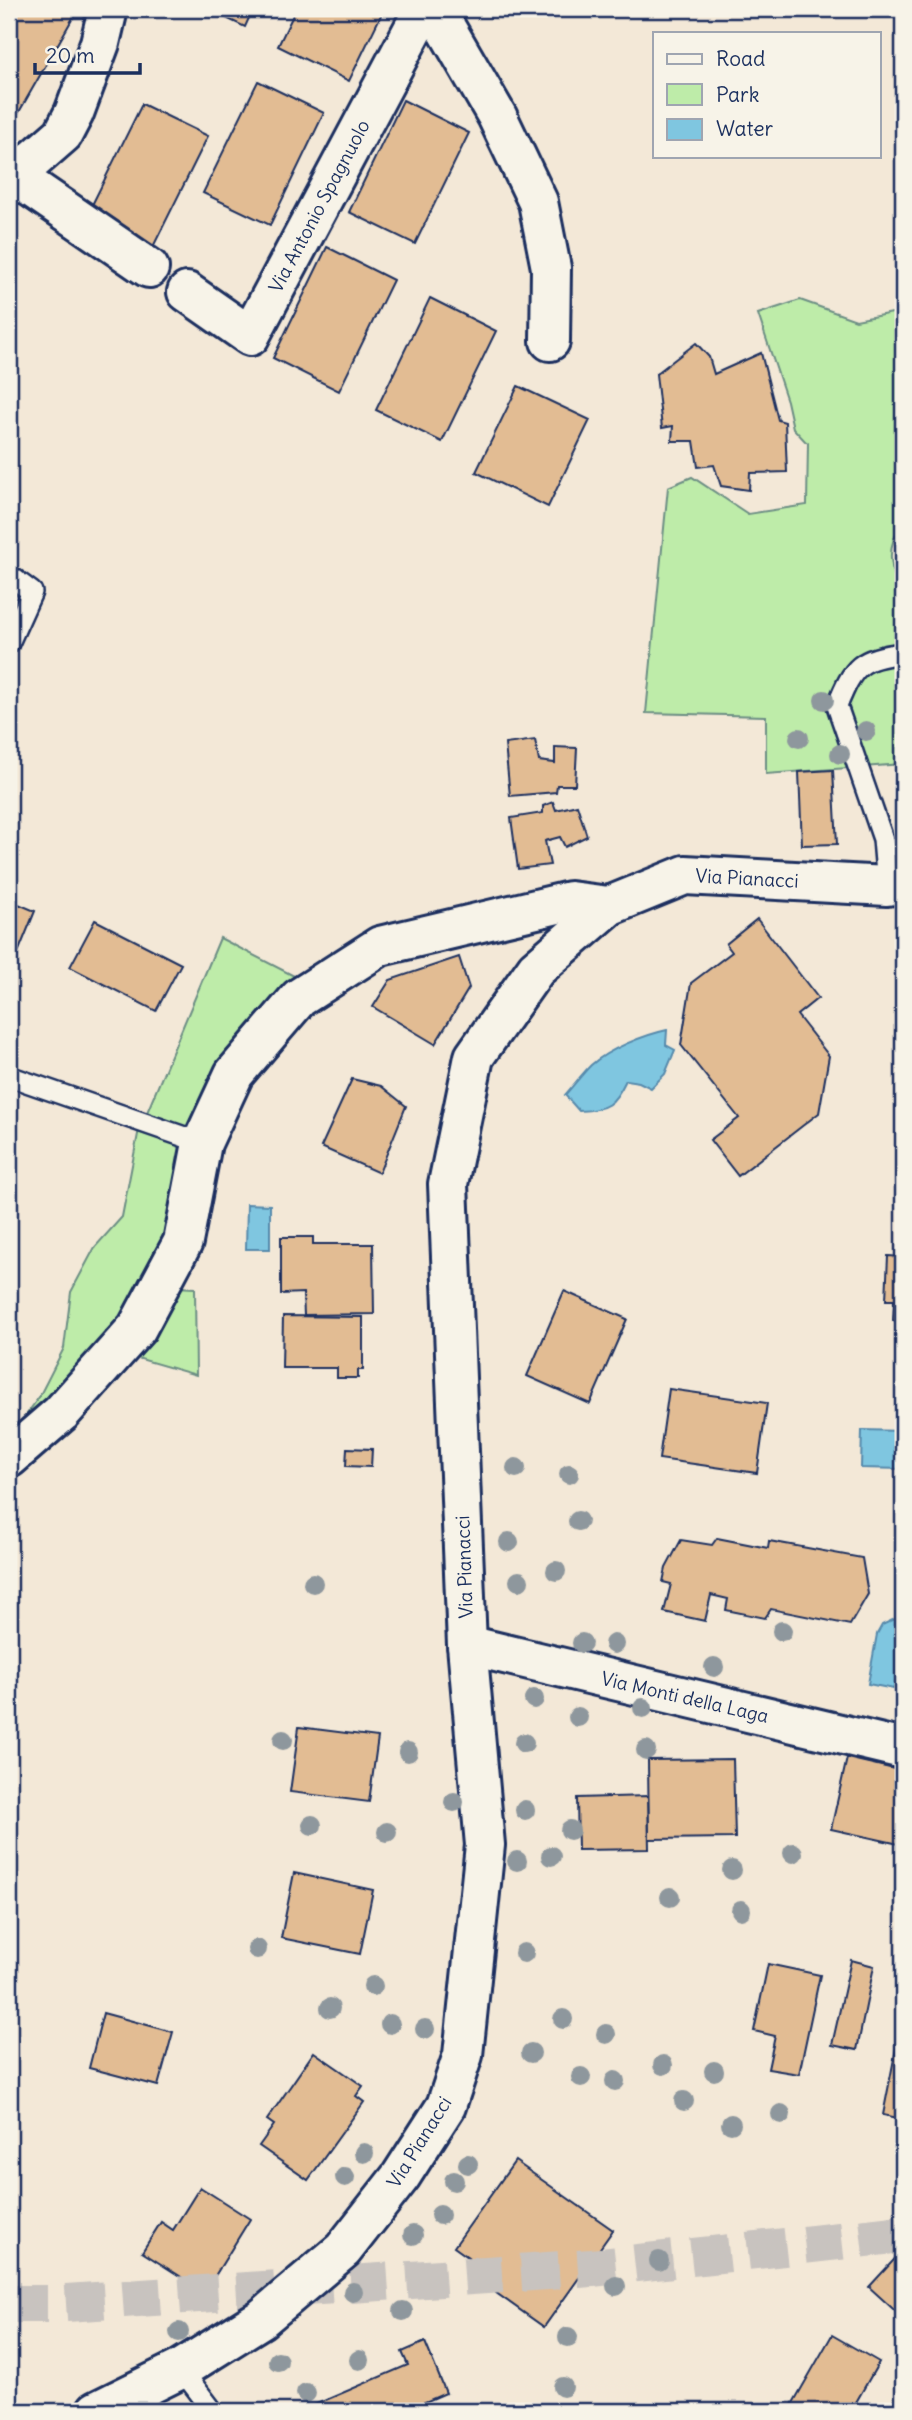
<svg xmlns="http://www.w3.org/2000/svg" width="912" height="2420" font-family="Delius,sans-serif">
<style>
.green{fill:#beeca9;stroke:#6c8e84;stroke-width:2}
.water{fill:#7fc6e0;stroke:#578aac;stroke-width:2}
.building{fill:#e2bc93;stroke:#1b2f5e;stroke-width:2}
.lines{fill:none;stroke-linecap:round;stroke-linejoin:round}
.highway-tunnel{stroke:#c8c3bf;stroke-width:38;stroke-dasharray:38 19;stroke-linecap:butt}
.lane-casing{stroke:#1b2f5e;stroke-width:24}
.street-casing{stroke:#1b2f5e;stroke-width:44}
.lane{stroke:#f7f3e8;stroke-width:19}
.street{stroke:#f7f3e8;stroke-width:38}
.tree{fill:#8e979d}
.labels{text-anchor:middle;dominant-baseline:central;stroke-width:6;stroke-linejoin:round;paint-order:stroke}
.street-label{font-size:19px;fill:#1b2f5e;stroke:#f7f3e8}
</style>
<rect width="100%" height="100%" fill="#f3e8d7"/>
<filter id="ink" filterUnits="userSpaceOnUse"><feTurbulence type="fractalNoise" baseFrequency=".0143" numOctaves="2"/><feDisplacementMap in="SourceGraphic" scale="14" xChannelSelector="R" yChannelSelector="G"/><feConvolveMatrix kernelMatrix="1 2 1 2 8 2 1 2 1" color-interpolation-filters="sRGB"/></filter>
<g filter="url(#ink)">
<g class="green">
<path d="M 800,300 L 856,320 L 903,311 L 903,525 C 884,545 890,573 903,593 L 903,764 L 766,774 L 766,716 L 646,713 L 668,487 L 692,477 L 748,514 L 807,505 L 808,443 L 805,441 L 793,428 L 787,401 L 758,314 Z"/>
<polygon points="220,938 298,978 187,1172 159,1251 140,1285 195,1288 196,1375 127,1355 9,1439 39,1397 64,1348 71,1292 95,1247 122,1217 138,1134"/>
</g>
<g class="water">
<path d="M 667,1030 L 666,1045 L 675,1050 L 665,1074 L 651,1088 L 639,1082 L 626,1080 C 614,1105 607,1110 579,1111 L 565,1095 C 574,1085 582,1074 591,1065 C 609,1049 644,1035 667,1030 Z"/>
<polygon points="247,1204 270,1205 270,1249 246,1249"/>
<polygon points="862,1430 903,1431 903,1469 861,1468"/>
<polygon points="897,1618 903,1623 903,1660 901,1660 894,1689 868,1684 877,1634 882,1625"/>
</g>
<g class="building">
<polygon points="9,9 78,9 19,112 9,106"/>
<polygon points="207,9 253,9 245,27"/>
<polygon points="296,9 384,9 349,81 278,46"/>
<polygon points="258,81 324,113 270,225 203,193"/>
<polygon points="403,100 469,133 415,244 349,212"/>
<polygon points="142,104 208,136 153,247 87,215"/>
<polygon points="327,247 393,280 339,391 273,358"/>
<polygon points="430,298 496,331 442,442 376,410"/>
<polygon points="696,343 709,357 714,374 761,353 778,420 785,422 787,472 750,473 749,490 721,486 714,465 698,467 694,441 672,441 673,426 662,428 656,374"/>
<polygon points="518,386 590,420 548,507 476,472"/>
<polygon points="535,740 539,761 555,763 555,747 577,748 575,785 557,785 556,792 510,796 505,744"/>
<polygon points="833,770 837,844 802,845 799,772"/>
<polygon points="553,802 556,810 577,805 587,836 565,847 560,837 545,841 550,865 518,869 511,818 543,813 543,806"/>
<polygon points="9,900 35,911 9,975"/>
<polygon points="757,919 818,998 797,1015 829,1056 819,1113 738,1176 710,1140 739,1118 681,1045 691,983 732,952 726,944"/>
<polygon points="95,920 181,964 156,1011 70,967"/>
<polygon points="459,957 469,988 435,1044 373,1007 390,980"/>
<polygon points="352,1079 381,1086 406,1106 379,1173 321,1147"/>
<polygon points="281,1237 313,1237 313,1244 373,1244 374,1314 304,1315 303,1293 281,1294"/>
<polygon points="888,1256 903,1257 903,1321 893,1321 894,1300 886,1300"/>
<polygon points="564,1291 627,1319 590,1404 527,1376"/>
<polygon points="283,1316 363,1317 363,1370 358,1370 358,1378 337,1378 337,1368 282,1368"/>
<polygon points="669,1389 767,1403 757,1473 659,1459"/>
<polygon points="347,1448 372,1449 371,1467 346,1466"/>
<polygon points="717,1538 768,1548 769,1541 862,1558 868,1594 850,1625 771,1609 765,1618 726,1610 728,1599 711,1595 705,1621 664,1612 671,1584 663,1582 666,1568 681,1540 712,1545"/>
<polygon points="299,1727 378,1737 369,1802 290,1792"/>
<polygon points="847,1758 903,1771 903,1828 899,1844 831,1829"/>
<polygon points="733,1759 735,1838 649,1839 648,1760"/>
<polygon points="648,1796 649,1849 578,1850 577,1798"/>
<polygon points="294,1873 373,1890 360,1954 281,1938"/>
<polygon points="851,1960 874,1966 857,2050 832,2045"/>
<polygon points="768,1964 820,1975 799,2074 768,2069 775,2036 754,2031"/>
<polygon points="103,2013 173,2032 158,2086 89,2068"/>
<polygon points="903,2013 903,2119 883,2115"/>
<polygon points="314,2052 363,2086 356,2096 364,2102 308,2180 259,2146 274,2125 267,2120"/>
<polygon points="515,2161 613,2230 544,2327 475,2278 482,2267 454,2247"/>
<polygon points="200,2187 250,2219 205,2292 142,2252 161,2222 173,2230"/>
<polygon points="903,2250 903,2318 869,2287"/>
<polygon points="832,2335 879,2362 851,2411 791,2411 789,2410"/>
<polygon points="425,2342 446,2393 418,2405 421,2411 316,2411 314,2405 408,2365 402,2352"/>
</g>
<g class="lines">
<polyline class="highway-tunnel" points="9,2304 50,2304 592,2268 903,2234"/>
<g class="lane-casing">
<g id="lane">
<polyline points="9,575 32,592 9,643"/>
<path d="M 887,886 L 883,839 L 837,706 C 854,665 859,659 903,653"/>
<polyline points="9,1076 202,1143"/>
<polyline points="181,2369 213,2411"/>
</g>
</g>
<g class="street-casing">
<g id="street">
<polyline points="435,9 497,116 538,202 551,268 550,341"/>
<polyline points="9,172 149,268"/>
<polyline points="12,174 32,161 63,134 74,113 100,43 108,9"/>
<polyline points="187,292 250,336 424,9"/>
<polyline points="9,1458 61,1413 137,1328 183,1242 202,1143 234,1074 299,998 380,946 570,901 609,906"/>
<polyline points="467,1645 903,1749"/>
<polyline points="96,2411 181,2369 261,2319 343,2250 401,2176 446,2106 463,2055 485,1845 467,1645 448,1184 474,1057 536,969 609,906 685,875 887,886 903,884"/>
</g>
</g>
<use href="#lane" class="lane"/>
<use href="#street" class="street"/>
</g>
<g class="tree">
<circle cx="824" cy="700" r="10"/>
<circle cx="866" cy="731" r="10"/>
<circle cx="799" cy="738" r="10"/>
<circle cx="840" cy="754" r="10"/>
<circle cx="516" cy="1468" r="10"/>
<circle cx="569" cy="1474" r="10"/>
<circle cx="578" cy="1521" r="10"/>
<circle cx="509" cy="1542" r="10"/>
<circle cx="556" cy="1571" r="10"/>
<circle cx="519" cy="1581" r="10"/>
<circle cx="313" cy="1583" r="10"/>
<circle cx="782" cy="1631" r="10"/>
<circle cx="582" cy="1643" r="10"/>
<circle cx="614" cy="1644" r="10"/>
<circle cx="714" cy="1667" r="10"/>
<circle cx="534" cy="1699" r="10"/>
<circle cx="643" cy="1708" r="10"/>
<circle cx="578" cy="1717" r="10"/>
<circle cx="283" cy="1740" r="10"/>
<circle cx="524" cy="1743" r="10"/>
<circle cx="646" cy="1750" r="10"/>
<circle cx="408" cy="1752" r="10"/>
<circle cx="454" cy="1802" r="10"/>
<circle cx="525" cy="1810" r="10"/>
<circle cx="312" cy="1825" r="10"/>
<circle cx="570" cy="1830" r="10"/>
<circle cx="387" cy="1832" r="10"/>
<circle cx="793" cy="1853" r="10"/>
<circle cx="551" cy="1856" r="10"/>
<circle cx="517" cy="1861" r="10"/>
<circle cx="732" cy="1870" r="10"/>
<circle cx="670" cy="1897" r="10"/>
<circle cx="741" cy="1910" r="10"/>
<circle cx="257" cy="1949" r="10"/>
<circle cx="524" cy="1953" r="10"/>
<circle cx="373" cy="1986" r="10"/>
<circle cx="330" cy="2008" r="10"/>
<circle cx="563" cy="2019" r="10"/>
<circle cx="390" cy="2024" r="10"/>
<circle cx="425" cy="2029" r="10"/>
<circle cx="606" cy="2034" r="10"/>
<circle cx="531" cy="2053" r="10"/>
<circle cx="663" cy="2065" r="10"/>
<circle cx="714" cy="2071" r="10"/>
<circle cx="581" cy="2077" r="10"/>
<circle cx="615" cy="2081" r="10"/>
<circle cx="684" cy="2101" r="10"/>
<circle cx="781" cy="2114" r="10"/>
<circle cx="731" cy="2124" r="10"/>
<circle cx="364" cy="2153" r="10"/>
<circle cx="468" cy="2164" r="10"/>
<circle cx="345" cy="2177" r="10"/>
<circle cx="454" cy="2181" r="10"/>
<circle cx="440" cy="2215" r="10"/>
<circle cx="413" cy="2235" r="10"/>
<circle cx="659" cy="2261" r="10"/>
<circle cx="616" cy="2286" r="10"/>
<circle cx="353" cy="2292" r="10"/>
<circle cx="403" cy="2311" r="10"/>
<circle cx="179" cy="2332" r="10"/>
<circle cx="568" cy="2337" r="10"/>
<circle cx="359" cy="2360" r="10"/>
<circle cx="278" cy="2361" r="10"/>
<circle cx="563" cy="2387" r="10"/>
<circle cx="306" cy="2393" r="10"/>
</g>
</g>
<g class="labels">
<g class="street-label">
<text transform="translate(319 206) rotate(-62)">Via Antonio Spagnuolo</text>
<text transform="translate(747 878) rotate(3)">Via Pianacci</text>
<text transform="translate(464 1567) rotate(-92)">Via Pianacci</text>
<text transform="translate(685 1697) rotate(13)">Via Monti della Laga</text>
<text transform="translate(419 2142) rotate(-58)">Via Pianacci</text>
</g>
</g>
<rect width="912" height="2420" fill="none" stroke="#f7f3e8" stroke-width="35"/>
<rect x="18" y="18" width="877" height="2385" fill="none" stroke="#1b2f5e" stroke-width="2.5" filter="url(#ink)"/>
<rect x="653" y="32" width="228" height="126" fill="#f7f3e8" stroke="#9fa5b1" stroke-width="2"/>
<rect x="667" y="54" width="35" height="10" fill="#f7f3e8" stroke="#9fa5b1" stroke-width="2"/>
<text x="716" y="66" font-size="21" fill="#1b2f5e">Road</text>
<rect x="667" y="84" width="35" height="21" fill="#beeca9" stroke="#9fa5b1" stroke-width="2"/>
<text x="716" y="102" font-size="21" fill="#1b2f5e">Park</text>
<rect x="667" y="119" width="35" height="21" fill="#7fc6e0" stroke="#9fa5b1" stroke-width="2"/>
<text x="716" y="136" font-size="21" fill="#1b2f5e">Water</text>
<path d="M35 63v10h105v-10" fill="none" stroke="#1b2f5e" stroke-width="3.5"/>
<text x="46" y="63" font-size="21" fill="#1b2f5e" stroke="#f7f3e8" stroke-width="5" paint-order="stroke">20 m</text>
</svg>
